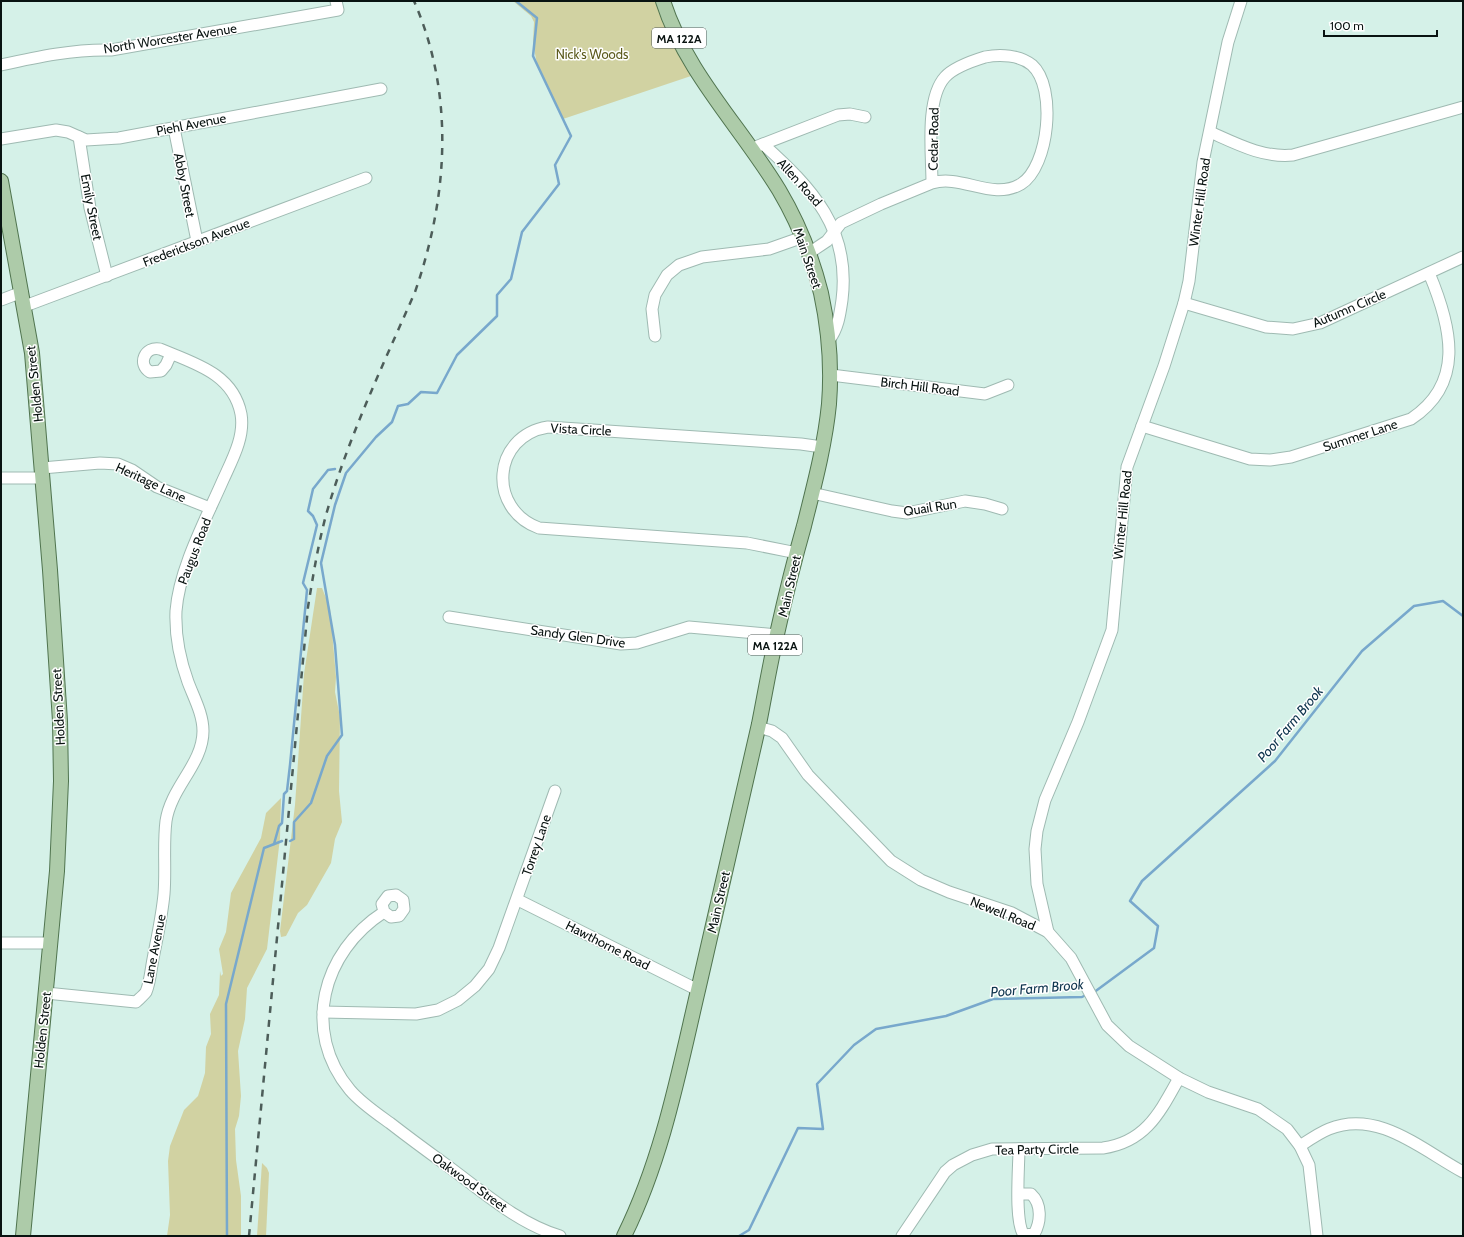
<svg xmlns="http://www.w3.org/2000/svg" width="1464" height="1237" font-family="Cabin,sans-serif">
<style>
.green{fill:#d1d2a2}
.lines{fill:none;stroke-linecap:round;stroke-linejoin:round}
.stream{stroke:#78a8cc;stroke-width:2.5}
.minor-casing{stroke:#9fbab2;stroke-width:13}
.major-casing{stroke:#50744f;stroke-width:16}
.minor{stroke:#fff;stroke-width:11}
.major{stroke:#adcba9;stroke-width:14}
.rail{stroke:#4d5d59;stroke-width:2.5;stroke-dasharray:7 7;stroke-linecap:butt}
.labels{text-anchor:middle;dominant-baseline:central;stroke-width:3;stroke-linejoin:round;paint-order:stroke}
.shield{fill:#fff;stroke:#535a58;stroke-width:1}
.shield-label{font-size:12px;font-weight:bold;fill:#091311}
.street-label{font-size:13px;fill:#091311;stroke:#fff}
.park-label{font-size:13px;fill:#5b5a1c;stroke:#fff}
.water-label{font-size:14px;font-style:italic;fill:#0f354e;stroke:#fff}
</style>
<rect width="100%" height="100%" fill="#d5f1e8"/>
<g class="green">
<polygon points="513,1 655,1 669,35 691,76 563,119 537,64 533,43 534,22 531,16"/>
<polygon points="317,588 322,588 330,608 336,677 335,692 340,717 339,791 342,822 335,839 331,863 307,905 298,913 286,936 281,937 280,931 295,805 304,674"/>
<polygon points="281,798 280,838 267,949 247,988 245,1019 238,1051 241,1096 239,1116 235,1129 236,1160 241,1196 241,1236 167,1236 170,1215 168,1161 170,1146 184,1110 198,1096 202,1083 205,1073 206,1047 211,1034 210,1014 219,995 220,971 221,976 223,974 219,949 226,932 231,893 261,838 266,813"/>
<polygon points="262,1163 267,1168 269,1173 266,1236 257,1236"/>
</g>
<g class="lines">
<g class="stream">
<polyline points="290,841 294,839 294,822 311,803 327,756 342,735 335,645 321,563 335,505 346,473 376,437 392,422 398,406 408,404 421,392 437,393 457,355 497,316 497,295 511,279 522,232 559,184 555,165 571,136 533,56 537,18 516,1"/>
<polyline points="274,844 279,826 282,823 284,794 287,791 290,765 307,590 303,583 317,525 313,516 308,511 313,489 328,470 335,469"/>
<polyline points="1093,993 1154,948 1158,926 1130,901 1142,881 1275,761 1362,651 1414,606 1443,601 1463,616"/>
<polyline points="227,1236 226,1004 264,848 282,841"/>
<polyline points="739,1236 749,1230 798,1128 823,1129 817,1084 854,1045 876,1029 946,1016 993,999 1082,997 1086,995"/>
</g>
<g class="minor-casing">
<g id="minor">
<path d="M 1,65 C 37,57 74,49 111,50 L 338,10 L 336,1"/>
<polyline points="174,128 197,241"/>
<path d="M 1210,132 C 1237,144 1263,158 1293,155 L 1463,107"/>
<polyline points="79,137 90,208 107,276"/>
<polyline points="1,139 56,130 68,132 86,140 119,138 381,89"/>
<path d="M 763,144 C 812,188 851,229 842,300 C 840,314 838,329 829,340"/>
<polyline points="758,146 838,115 850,114 865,117"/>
<path d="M 809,253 L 827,241 L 841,223 L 881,204 L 932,183 C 932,155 925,99 945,77 C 954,67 972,61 985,57 C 1000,54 1020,55 1032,65 C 1057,87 1049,167 1021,184 C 992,201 962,174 932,183"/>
<polyline points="1,300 22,292"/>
<polyline points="1184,303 1266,327 1293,329 1320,323 1463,257"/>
<polyline points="25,306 366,178"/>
<polyline points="655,336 652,309 655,295 667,275 679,265 702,257 769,249 803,237"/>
<polyline points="831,375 985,394 1008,385"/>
<path d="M 1142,426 L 1250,459 L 1270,460 L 1291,457 L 1411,419 C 1464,384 1453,330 1429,273"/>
<polyline points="42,468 100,463 118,464 132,470 157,487 210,508"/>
<polyline points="1,478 42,478"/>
<polyline points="812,493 892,511 907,513 965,501 985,504 1002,509"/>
<path d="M 797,553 L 747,543 L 539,528 C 487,509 492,436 548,427 L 801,444 L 822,447"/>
<polyline points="449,617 621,644 637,643 689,627 777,635"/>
<polyline points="758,727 772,731 782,738 808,775 891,861 921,880 949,892 1012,913 1048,932 1071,958 1107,1025 1129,1046 1179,1078 1208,1092 1258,1109 1287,1129 1300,1146 1309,1165 1317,1236"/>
<polyline points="518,900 698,990"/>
<path d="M 384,912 L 382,904 L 388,896 L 396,895 L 403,900 L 404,909 L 399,916 L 391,917 L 384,912 C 322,952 301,1031 350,1090 C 361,1103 376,1113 390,1123 C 408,1137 427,1151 445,1164 C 482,1191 517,1223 560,1236"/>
<polyline points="1048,932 1037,884 1035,849 1037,831 1045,800 1078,722 1112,630 1127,467 1164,366 1184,303 1189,281 1203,162 1228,42 1241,1"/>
<polyline points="1,943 51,943"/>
<path d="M 46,993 L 136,1002 C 139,999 144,995 146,992 C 150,983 151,969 153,959 C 157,938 162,916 164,894 C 166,870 163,845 166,821 C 171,787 203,764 203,731 C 203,714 194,698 188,682 C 180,660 175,635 176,611 C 179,569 206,519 223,480 C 232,460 245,437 241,414 C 233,373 193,363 160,349 C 145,346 137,364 150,372 L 161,371 L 166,365 L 171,354"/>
<polyline points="323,1012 416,1014 438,1010 458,1000 475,986 489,969 499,948 555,791"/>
<path d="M 1300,1146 C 1309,1140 1319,1133 1329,1129 C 1378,1109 1422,1150 1463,1172"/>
<path d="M 1019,1194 L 1031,1194 C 1042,1204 1041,1222 1034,1234 L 1024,1235 C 1014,1222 1019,1167 1019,1149"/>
<path d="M 902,1236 L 945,1172 L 953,1165 L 972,1155 L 992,1149 L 1103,1148 C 1146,1142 1160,1112 1179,1078"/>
</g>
</g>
<g class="major-casing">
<g id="major">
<polyline points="1,181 32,353 50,570 60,721 61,781 57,871 23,1236"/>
<path d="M 624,1236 C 663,1157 679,1071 699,986 C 719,898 739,811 759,724 C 765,694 770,663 777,634 C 785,598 794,561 804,526 C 814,486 825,445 829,404 C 832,366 829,330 821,293 C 812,257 798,222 779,190 C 741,127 686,73 663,1"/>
</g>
</g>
<use href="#minor" class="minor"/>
<use href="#major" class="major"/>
<path class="rail" d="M 249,1236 L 308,607 C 313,576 318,545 326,515 C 348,438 383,365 415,292 C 448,197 455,95 414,1"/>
</g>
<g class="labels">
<g class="shield">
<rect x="652" y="28" width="54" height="20" rx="3"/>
<rect x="748" y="635" width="54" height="20" rx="3"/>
</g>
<g class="shield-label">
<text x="679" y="38">MA 122A</text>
<text x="775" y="645">MA 122A</text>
</g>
<g class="street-label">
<text transform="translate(170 38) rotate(-9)">North Worcester Avenue</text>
<text transform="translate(191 124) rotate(-11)">Piehl Avenue</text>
<text transform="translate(933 139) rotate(-89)">Cedar Road</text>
<text transform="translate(800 182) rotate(48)">Allen Road</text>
<text transform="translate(185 185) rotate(79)">Abby Street</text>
<text transform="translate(1199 202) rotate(-82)">Winter Hill Road</text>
<text transform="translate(92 207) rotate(79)">Emily Street</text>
<text transform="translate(196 242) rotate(-21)">Frederickson Avenue</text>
<text transform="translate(808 258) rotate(71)">Main Street</text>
<text transform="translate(1349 308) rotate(-23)">Autumn Circle</text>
<text transform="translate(34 384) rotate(-96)">Holden Street</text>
<text transform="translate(920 386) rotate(7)">Birch Hill Road</text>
<text transform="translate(581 429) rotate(3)">Vista Circle</text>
<text transform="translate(1360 435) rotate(-18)">Summer Lane</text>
<text transform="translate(151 482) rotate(25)">Heritage Lane</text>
<text transform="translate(930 507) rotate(-9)">Quail Run</text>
<text transform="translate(1122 515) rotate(-84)">Winter Hill Road</text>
<text transform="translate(194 551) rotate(-69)">Paugus Road</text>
<text transform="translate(789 586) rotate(-77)">Main Street</text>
<text transform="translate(578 636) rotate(8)">Sandy Glen Drive</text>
<text transform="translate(58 707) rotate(-93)">Holden Street</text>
<text transform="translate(536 845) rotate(-71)">Torrey Lane</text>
<text transform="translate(718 902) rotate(-77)">Main Street</text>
<text transform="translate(1003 913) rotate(22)">Newell Road</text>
<text transform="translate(608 945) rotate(27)">Hawthorne Road</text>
<text transform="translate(154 949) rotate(-79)">Lane Avenue</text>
<text transform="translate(42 1030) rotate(-84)">Holden Street</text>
<text transform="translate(1037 1149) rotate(-1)">Tea Party Circle</text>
<text transform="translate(470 1182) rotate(36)">Oakwood Street</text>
</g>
<g class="park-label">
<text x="592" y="54">Nick's Woods</text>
</g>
<g class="water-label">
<text transform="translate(1290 724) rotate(-50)">Poor Farm Brook</text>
<text transform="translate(1037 988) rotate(-5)">Poor Farm Brook</text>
</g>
</g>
<rect width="1464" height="1237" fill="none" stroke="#091311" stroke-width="4"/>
<path d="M1324 30v6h113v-6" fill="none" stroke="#091311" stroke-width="2"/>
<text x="1330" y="30" font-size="12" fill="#091311" stroke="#ffffff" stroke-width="3" paint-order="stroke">100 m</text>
</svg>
